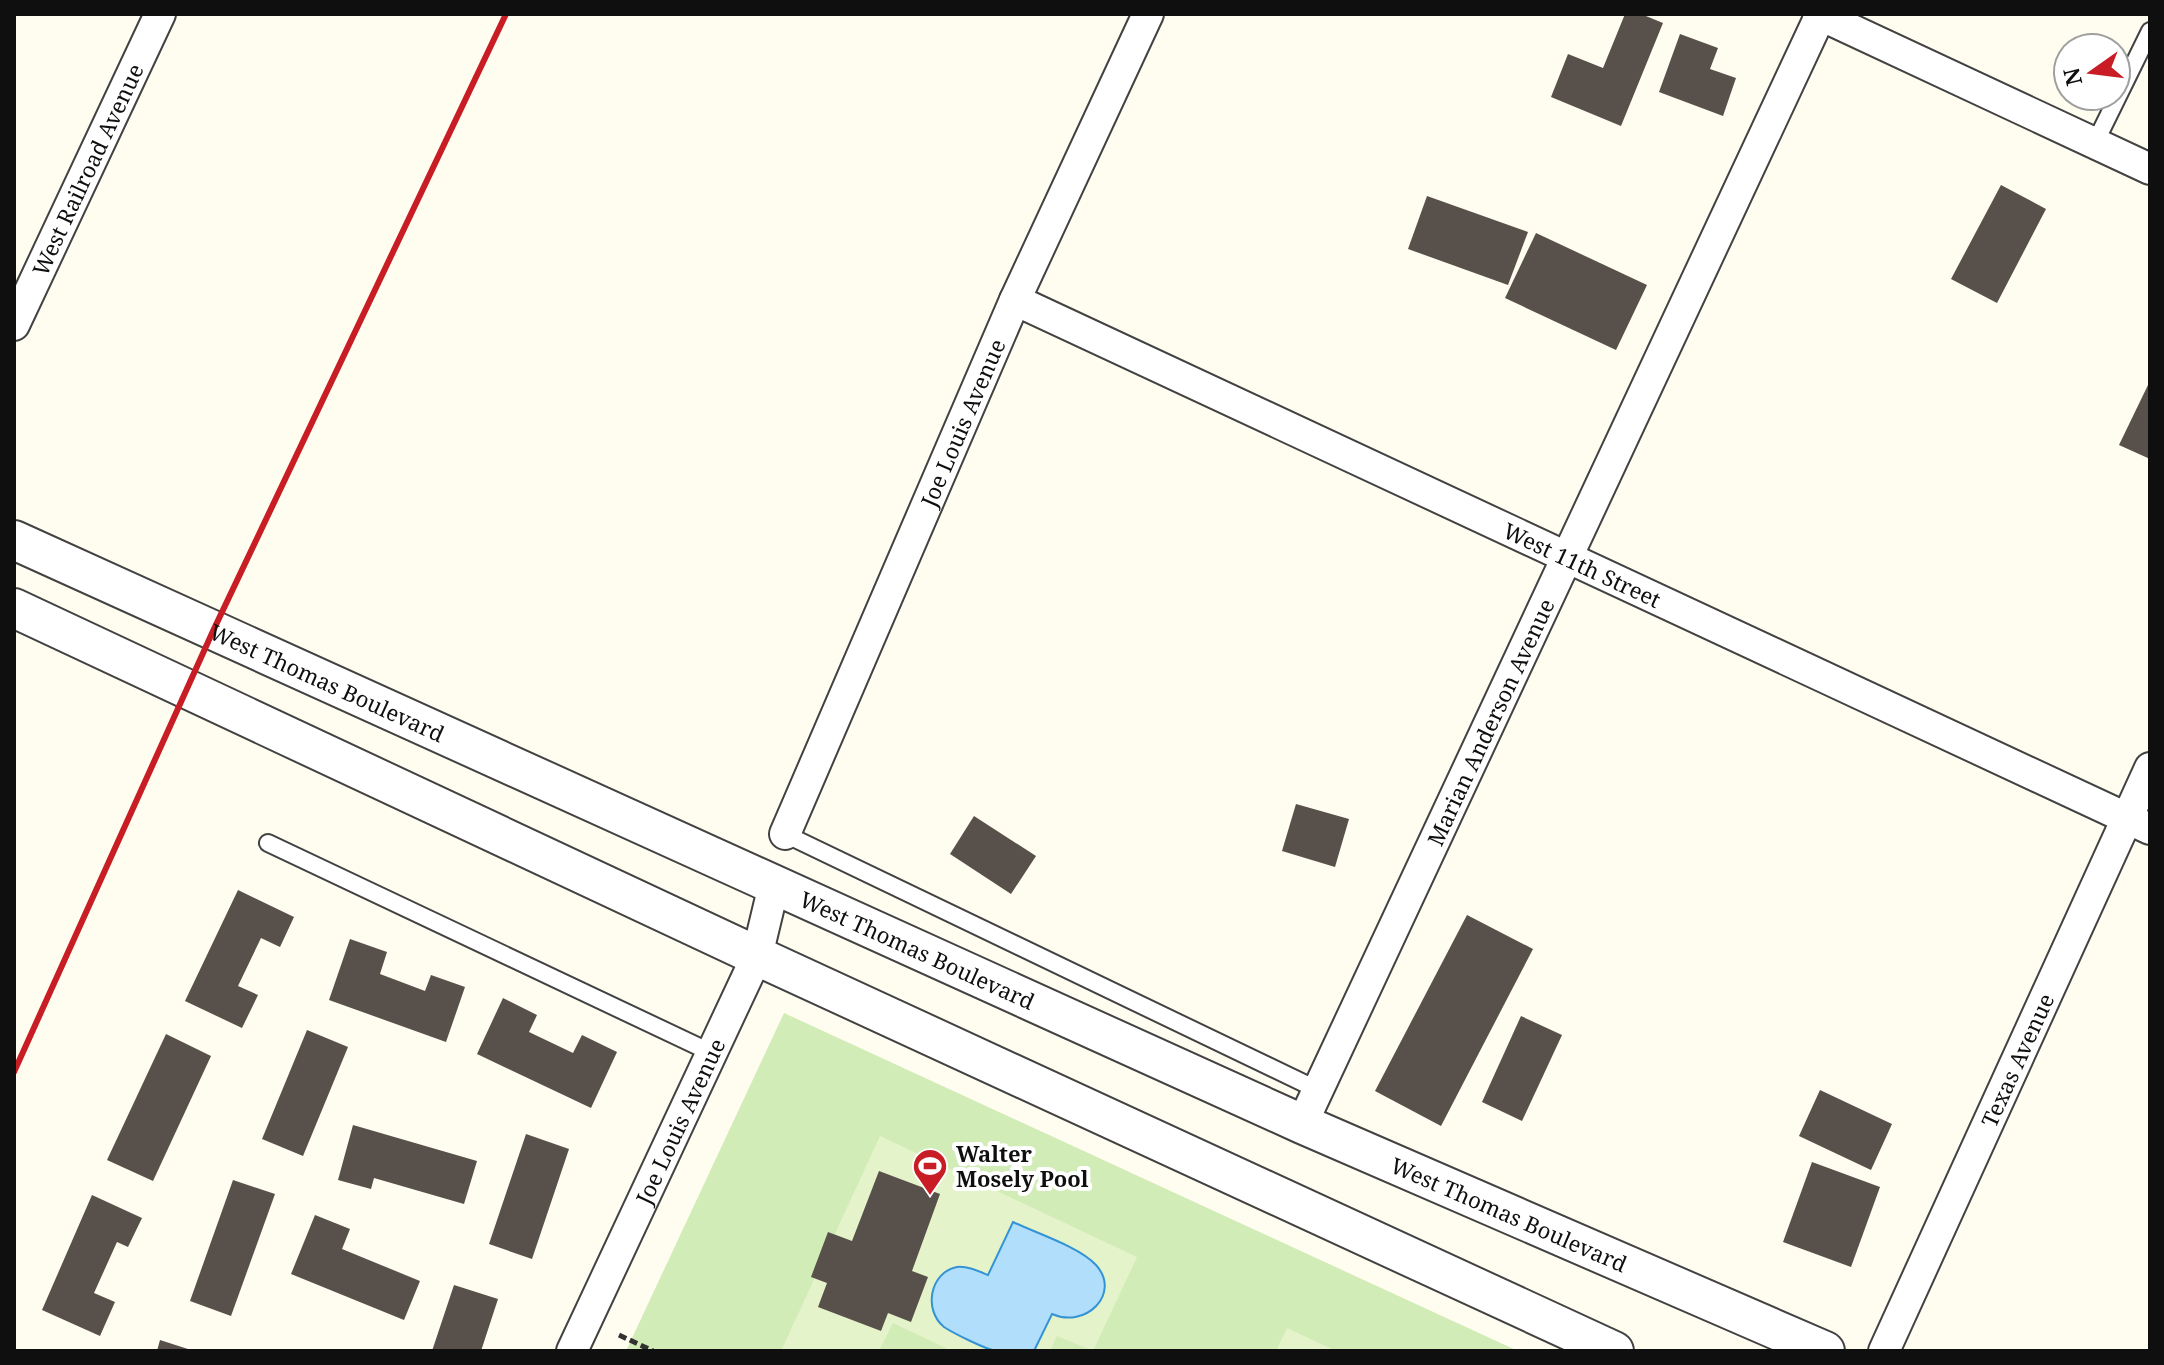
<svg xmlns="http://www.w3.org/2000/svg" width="2164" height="1365" font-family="'Noto Serif',serif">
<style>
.green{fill:#d2ecb7}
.pitch{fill:#e4f3c9}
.water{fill:#b1defa;stroke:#3493d5;stroke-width:2}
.building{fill:#58504a}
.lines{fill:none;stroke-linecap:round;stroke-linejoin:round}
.service-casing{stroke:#424242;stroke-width:20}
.minor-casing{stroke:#424242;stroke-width:34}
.tertiary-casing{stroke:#424242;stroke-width:42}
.path{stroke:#313131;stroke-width:5;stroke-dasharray:8 4;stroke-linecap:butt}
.service{stroke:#fff;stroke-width:16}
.minor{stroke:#fff;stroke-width:30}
.tertiary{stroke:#fff;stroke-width:38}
.rail{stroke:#c81d24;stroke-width:6}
.labels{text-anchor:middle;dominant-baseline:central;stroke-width:8;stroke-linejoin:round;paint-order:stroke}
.street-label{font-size:22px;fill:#0f0f0f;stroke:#fff}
.poi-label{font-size:22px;font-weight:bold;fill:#0f0f0f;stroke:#fff;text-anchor:start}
</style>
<rect width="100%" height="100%" fill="#fffcf0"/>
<polygon class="green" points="784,1013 1518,1351 626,1351"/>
<g class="pitch">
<polygon points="880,1136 1137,1257 1093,1351 1057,1336 1050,1351 952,1351 893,1323 879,1351 781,1351"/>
<polygon points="1287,1328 1336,1351 1276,1351"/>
</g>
<path class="water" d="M 1013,1222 C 1036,1233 1080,1247 1096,1265 C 1122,1294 1085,1329 1052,1314 L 1034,1351 C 1022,1351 1007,1353 996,1351 C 985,1349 953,1333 944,1327 C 923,1310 930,1272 957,1267 C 968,1266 978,1271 988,1275 Z"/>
<g class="building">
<polygon points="1625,14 1641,14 1663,23 1621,126 1551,97 1568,54 1603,68"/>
<polygon points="1680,34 1718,48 1710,69 1736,78 1723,116 1659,92"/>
<polygon points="2001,185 2046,209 1997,303 1951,279"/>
<polygon points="1427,196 1528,232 1508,285 1408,249"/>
<polygon points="1536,233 1647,285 1616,350 1505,298"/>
<polygon points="2148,385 2150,386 2150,459 2119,445"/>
<polygon points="1296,804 1349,819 1335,867 1282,851"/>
<polygon points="974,816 1036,856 1011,894 950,854"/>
<polygon points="238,890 294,917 280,947 261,938 238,986 258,995 242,1028 185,1001"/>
<polygon points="1467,915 1533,949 1441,1126 1375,1091"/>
<polygon points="350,939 387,952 380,974 425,991 431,975 465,987 446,1042 329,1000"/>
<polygon points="503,998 537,1015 529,1032 573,1053 582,1035 617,1052 591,1108 477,1054"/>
<polygon points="1521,1016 1562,1035 1522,1121 1482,1102"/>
<polygon points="307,1030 348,1047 303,1156 262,1139"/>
<polygon points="166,1034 211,1056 153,1181 107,1160"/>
<polygon points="1820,1090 1892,1124 1871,1170 1799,1136"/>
<polygon points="353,1125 477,1161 464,1204 374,1178 371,1189 338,1180"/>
<polygon points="526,1134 569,1149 532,1259 489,1244"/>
<polygon points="1812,1162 1880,1187 1851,1267 1783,1242"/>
<polygon points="879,1171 940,1194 912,1271 928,1277 911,1322 888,1313 881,1331 818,1307 827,1283 811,1277 828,1232 852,1241"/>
<polygon points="233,1180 275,1194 231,1316 190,1301"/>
<polygon points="92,1195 142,1218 128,1247 117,1242 94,1293 115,1302 100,1336 42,1310"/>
<polygon points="315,1215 350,1229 342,1249 420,1281 404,1320 291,1274"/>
<polygon points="454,1285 498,1299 481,1351 432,1351"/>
<polygon points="160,1340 191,1350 191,1351 157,1351"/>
</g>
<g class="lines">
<g class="service-casing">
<g id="service">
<polyline points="2095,143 2150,31"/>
<polyline points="785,834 1318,1090"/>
<polyline points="268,843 712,1053"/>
</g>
</g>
<g class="minor-casing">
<g id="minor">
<polyline points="1818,14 2150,169"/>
<path id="s1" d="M 1015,300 L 2150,829"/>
<path id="s2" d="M 14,325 L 160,14"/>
<path id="s3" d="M 785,834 L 1015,300 L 1148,14"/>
<path id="s4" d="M 1302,1124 L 1821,14"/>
<path id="s5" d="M 572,1351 L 757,956 L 774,885"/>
<path id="s6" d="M 1884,1351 L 2150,768"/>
</g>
</g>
<g class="tertiary-casing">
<g id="tertiary">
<path id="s7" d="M 14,540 L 1302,1124 L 1825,1351"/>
<polyline points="14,608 757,956 1614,1351"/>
</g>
</g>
<polyline class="path" points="619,1335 653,1351"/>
<use href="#service" class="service"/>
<use href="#minor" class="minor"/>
<use href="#tertiary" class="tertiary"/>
<polyline class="rail" points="14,1072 213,631 506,14"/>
</g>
<defs>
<g id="stadium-pin" transform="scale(1.8)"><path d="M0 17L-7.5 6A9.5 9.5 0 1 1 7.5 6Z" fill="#c81d24" stroke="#fff"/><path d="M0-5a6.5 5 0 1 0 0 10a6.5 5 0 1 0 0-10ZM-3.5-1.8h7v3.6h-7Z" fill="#fff"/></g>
</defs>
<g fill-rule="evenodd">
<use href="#stadium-pin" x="930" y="1166"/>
</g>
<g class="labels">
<g class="street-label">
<text stroke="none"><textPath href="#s2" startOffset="172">West Railroad Avenue</textPath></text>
<text stroke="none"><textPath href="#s3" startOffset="448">Joe Louis Avenue</textPath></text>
<text stroke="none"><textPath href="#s1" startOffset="626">West 11th Street</textPath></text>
<text stroke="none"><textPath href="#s7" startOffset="344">West Thomas Boulevard</textPath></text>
<text stroke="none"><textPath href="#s4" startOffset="444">Marian Anderson Avenue</textPath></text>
<text stroke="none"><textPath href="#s7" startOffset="992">West Thomas Boulevard</textPath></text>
<text stroke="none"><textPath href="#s6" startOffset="320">Texas Avenue</textPath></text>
<text stroke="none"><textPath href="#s5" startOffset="254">Joe Louis Avenue</textPath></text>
<text stroke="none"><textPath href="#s7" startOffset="1640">West Thomas Boulevard</textPath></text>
</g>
<g class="poi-label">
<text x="956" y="1153">Walter<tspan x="956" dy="25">Mosely Pool</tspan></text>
</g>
</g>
<rect width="2164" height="1365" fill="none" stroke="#0f0f0f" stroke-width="32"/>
<g transform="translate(2092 72) rotate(256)"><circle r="38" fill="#ffffff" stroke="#9f9f9f" stroke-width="2"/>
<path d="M0-6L14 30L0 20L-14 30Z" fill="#c81d24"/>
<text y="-12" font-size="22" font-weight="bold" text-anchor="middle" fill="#0f0f0f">N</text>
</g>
</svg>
